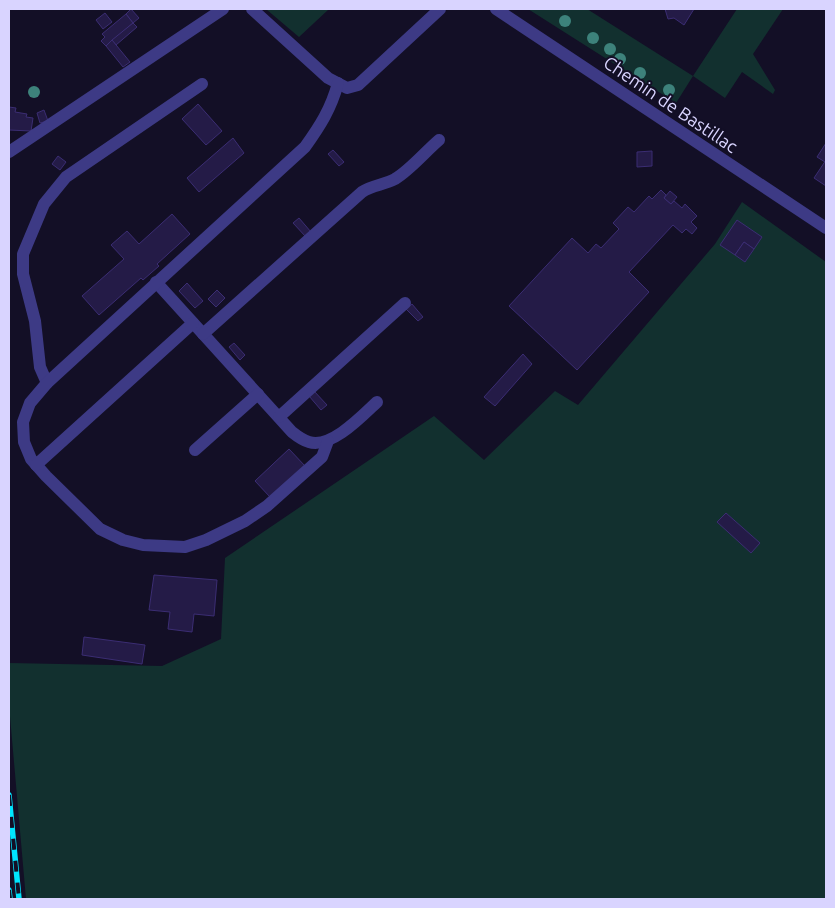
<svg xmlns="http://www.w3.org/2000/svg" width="835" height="908" font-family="Ubuntu,sans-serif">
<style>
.green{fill:#12302f}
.building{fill:#241b47;stroke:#3b2d73}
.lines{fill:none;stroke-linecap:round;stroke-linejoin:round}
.minor{stroke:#3d3a85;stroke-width:12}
.rail-casing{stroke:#00e5ff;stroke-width:5.5}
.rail{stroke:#130f26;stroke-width:4;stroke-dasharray:11;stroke-linecap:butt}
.tree{fill:#3d827b}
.labels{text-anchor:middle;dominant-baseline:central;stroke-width:4;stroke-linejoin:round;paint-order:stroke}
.street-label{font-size:18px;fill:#d9d4ff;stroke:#130f26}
</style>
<rect width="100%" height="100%" fill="#130f26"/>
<g class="green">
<polygon points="266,9 329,9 299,37"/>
<polygon points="528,9 587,9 693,76 737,9 783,9 753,54 775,90 773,94 742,72 725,98 693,76 676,103"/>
<polygon points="742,202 826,262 826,899 26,899 9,705 9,663 162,666 221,639 225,558 434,416 484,460 555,391 578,405 715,244"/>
</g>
<g class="building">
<polygon points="131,9 139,18 133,23 126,14"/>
<polygon points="665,9 694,9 684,25 674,18 668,19"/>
<polygon points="105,13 112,22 103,29 96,20"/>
<polygon points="126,14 133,23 106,46 101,41 105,37 102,34"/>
<polygon points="133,23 137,27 116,45 112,40"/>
<polygon points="112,40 130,62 123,67 106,46"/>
<polygon points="198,104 222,131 206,145 182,119"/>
<polygon points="9,107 16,108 15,112 27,114 26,117 33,118 31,131 9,130"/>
<polygon points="44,110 48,121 40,123 37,113"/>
<polygon points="233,138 244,153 199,192 187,178"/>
<polygon points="826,143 826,160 825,162 817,157"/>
<polygon points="333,150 344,162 339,166 328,154"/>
<polygon points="652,151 652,166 637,167 637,152"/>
<polygon points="58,156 66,162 60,170 52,164"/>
<polygon points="826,160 826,186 814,178"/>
<polygon points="661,190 666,195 664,198 671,204 674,201 682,208 685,204 697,216 691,222 697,228 692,234 686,229 682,233 673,225 629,272 649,292 577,370 509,306 572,238 588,253 596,244 601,248 619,229 613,223 628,207 634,212 649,196 652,199"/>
<polygon points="670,191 677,197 671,204 664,198"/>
<polygon points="172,214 190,234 157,264 159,266 143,280 141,278 99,315 82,296 124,259 111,245 127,231 139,244"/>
<polygon points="299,218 311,232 306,237 293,223"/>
<polygon points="737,220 762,237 754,249 744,242 735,255 720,245"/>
<polygon points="744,242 754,249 745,262 735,255"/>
<polygon points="187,283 203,301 195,308 179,291"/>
<polygon points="217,290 225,298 216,307 208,299"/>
<polygon points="412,304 423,317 418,321 406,309"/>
<polygon points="234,343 245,355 240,360 229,347"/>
<polygon points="523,354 532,364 495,406 484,397"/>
<polygon points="314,391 327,405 321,410 309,396"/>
<polygon points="289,449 305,466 270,497 255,481"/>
<polygon points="726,513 760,543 751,553 717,522"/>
<polygon points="154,575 217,580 214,616 194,614 192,632 168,629 170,612 149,610"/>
<polygon points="84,637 145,645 142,664 82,655"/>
</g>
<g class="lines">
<g class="minor">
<polyline points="252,9 328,78 347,88 358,85 440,9"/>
<polyline points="496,9 826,228"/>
<polyline points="9,152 223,9"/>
<path d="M 156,282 L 292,432 C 297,436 302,440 309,442 C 331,449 362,416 377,402"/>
<path d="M 203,334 L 362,192 C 372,185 384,185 395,179 C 410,170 425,152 439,140"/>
<polyline points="47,383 40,367 35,321 23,274 23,254 44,204 66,177 202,84"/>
<polyline points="279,417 405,303"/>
<path d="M 328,441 L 322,457 L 267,506 L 245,521 L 206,540 L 185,547 L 143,545 L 123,540 L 100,529 L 46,476 L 31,459 L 24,442 L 23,422 L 30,403 L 47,383 L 305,147 C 320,126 331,109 338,83"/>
<polyline points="195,450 258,394"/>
<polyline points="36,465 193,323"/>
</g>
<g class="rail-casing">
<g id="rail">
<polyline points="9,795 19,899"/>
<polyline points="9,890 10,899"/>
</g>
</g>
<use href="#rail" class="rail"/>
</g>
<g class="tree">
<circle cx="565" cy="21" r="6"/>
<circle cx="593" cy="38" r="6"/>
<circle cx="610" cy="49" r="6"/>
<circle cx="620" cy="59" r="6"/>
<circle cx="640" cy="73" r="6"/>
<circle cx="669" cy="90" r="6"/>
<circle cx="34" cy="92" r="6"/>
</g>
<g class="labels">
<g class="street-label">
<text transform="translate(671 104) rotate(34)">Chemin de Bastillac</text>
</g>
</g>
<rect width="835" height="908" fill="none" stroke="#d9d4ff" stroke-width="20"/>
</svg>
